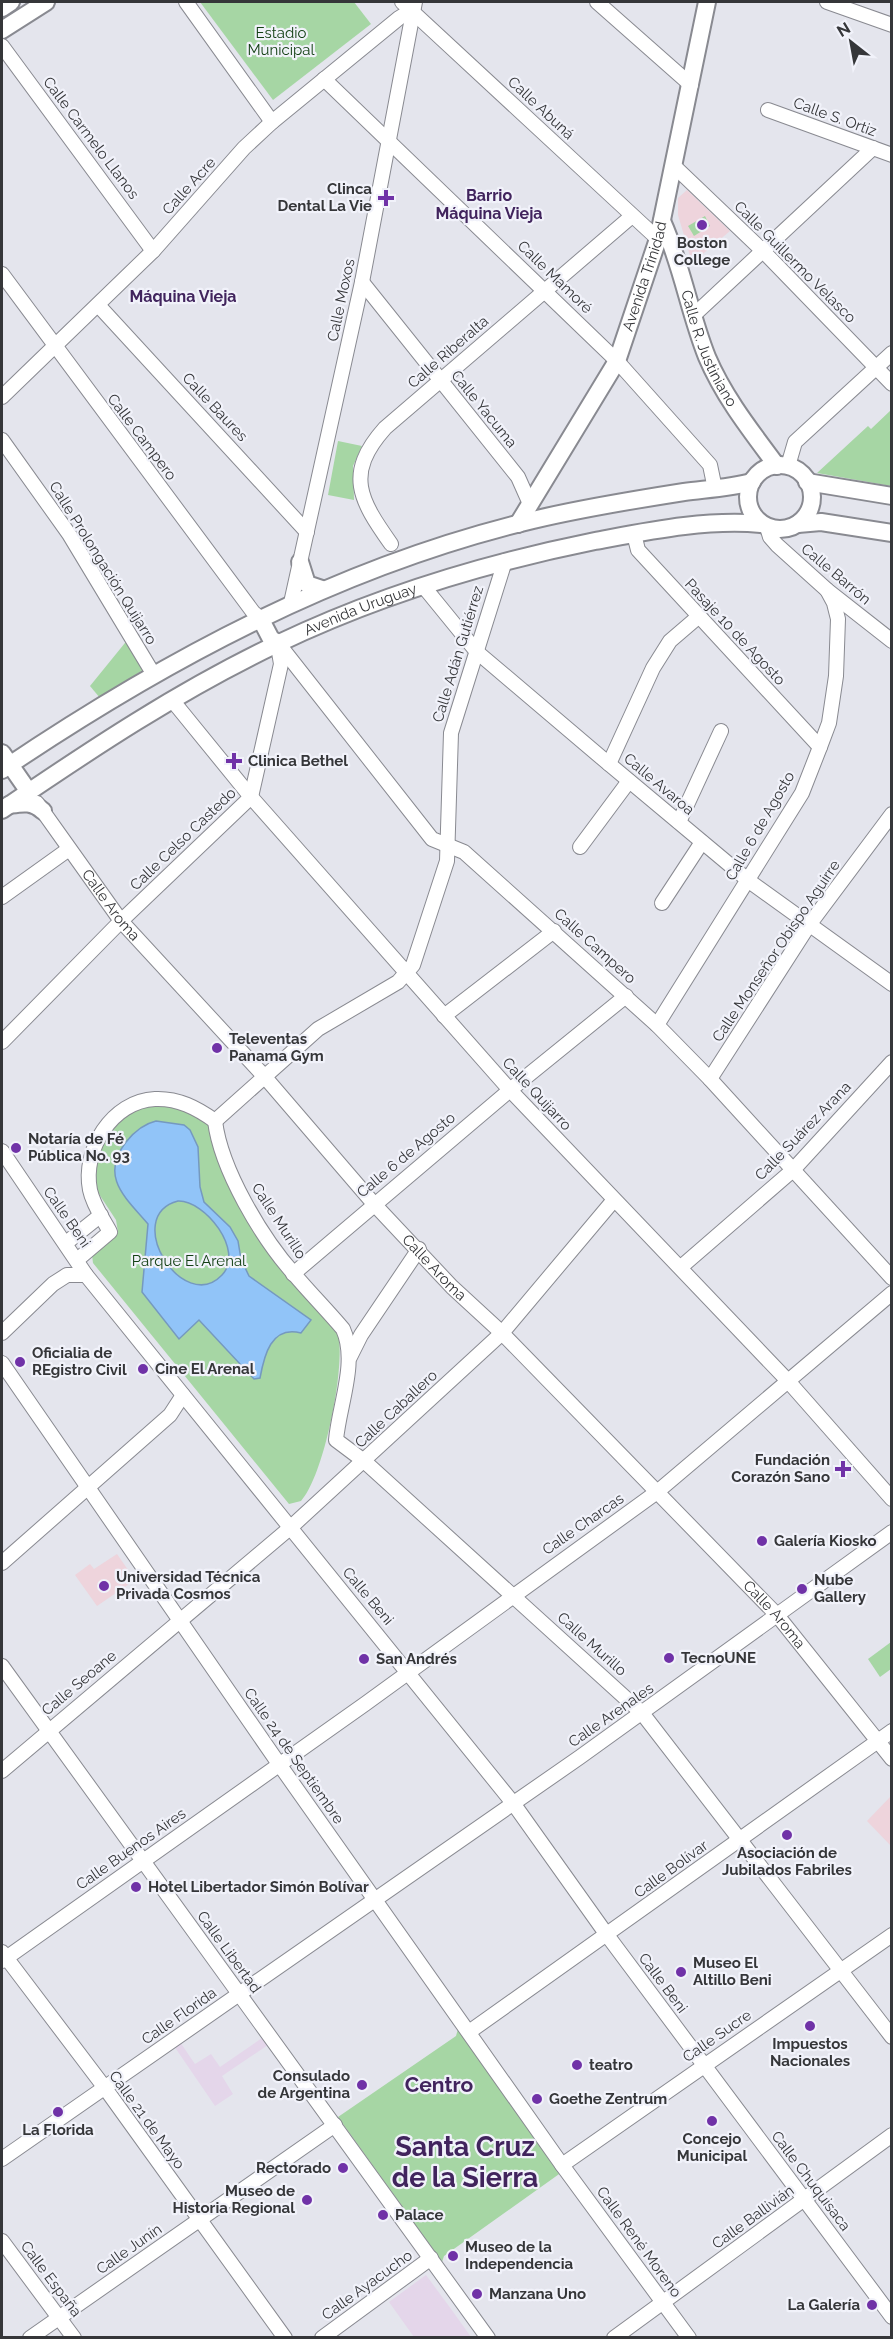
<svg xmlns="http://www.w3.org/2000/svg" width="893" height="2339" font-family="Raleway,sans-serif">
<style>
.commercial{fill:#e4d6ea}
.education{fill:#eed4dc}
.green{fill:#a6d6a4}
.water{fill:#91c4f8;stroke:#7599bf;stroke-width:1.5;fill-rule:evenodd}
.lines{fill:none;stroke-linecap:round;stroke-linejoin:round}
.minor-casing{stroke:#898a91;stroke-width:16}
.major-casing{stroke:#898a91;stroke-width:20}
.minor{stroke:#fff;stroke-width:14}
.major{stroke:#fff;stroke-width:16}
.poi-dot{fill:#7032a7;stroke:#f1f2fa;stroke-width:2}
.labels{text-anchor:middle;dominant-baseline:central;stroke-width:4.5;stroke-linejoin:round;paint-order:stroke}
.park-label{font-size:15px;fill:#144115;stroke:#f1f2fa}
.street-label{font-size:15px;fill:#353639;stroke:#f1f2fa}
.poi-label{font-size:15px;font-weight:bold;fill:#353639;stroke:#f1f2fa;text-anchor:start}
.neighbourhood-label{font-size:16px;font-weight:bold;fill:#41245d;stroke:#f1f2fa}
.district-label{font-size:21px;font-weight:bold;fill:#41245d;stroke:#f1f2fa}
.town-label{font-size:27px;font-weight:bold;fill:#41245d;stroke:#f1f2fa}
</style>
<rect width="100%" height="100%" fill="#e4e5ed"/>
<g class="commercial">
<polygon points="262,2038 268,2045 222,2076 233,2094 215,2106 174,2046 180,2042 195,2064 211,2054 220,2067"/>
<polygon points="426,2275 451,2309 471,2337 414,2337 389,2302"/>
</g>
<g class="education">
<polygon points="687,190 730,231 692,263 688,249 700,245 697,238 686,242 678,215 678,198"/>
<polygon points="117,1554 135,1580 97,1606 75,1575 90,1564 94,1569"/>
<polygon points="891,1796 891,1846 867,1821"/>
</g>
<g class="green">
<polygon points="200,2 354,2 371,24 273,100"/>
<polygon points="705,216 710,226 694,236 688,226"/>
<polygon points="891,410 891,486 817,473 868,426 871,429"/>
<polygon points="338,441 362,446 353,466 354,500 328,495"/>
<polygon points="129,638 146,668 100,698 90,686"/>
<path d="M 169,1103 L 204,1117 C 214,1135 216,1155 225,1174 L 338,1333 C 346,1366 324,1476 301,1501 L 289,1504 L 93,1263 L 92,1255 L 118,1232 L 116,1220 L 95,1188 L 94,1156 L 109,1130 L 134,1109 Z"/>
<polygon points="891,1642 891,1669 880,1677 868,1659"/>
<polygon points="458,2029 562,2172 444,2256 442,2262 338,2117 456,2036"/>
</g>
<path class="water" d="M 156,1121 L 184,1125 L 190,1130 L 198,1147 L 200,1187 L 204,1202 L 230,1227 L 238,1241 L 241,1259 L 249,1276 L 311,1320 L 301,1333 C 271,1325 264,1356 260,1378 L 254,1379 L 199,1320 L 179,1339 L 142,1292 L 148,1224 C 126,1198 99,1177 126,1142 C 134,1132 143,1124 156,1121 ZM 178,1201 C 205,1200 245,1251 222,1275 C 183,1316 121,1216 178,1201 Z"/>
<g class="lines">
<g class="minor-casing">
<g id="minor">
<polyline points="186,2 272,122"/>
<polyline points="402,2 658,239"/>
<polyline points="597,2 691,85"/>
<polyline points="827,2 892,25"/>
<polyline points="2,46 153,251"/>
<polyline points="324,79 617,361 710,465 715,489"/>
<polyline points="768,110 892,155"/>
<polyline points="674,166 763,251 892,384"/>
<polyline points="2,274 253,612 260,618"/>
<polyline points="362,282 518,477 530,504"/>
<polyline points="98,305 307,532"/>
<polyline points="694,315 873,148"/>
<polyline points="2,397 153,251 244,148 272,122 399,18 412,10"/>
<polyline points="2,440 69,534 154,675"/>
<polyline points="788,466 795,442 892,353"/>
<polyline points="767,527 770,537 777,545 827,590 892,641"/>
<polyline points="634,534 638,550 820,747"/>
<path d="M 391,544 C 360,500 344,474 385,428 L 632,216"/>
<polyline points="424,587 477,652 609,764 749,881 892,984"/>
<polyline points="291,603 362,282 415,2"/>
<polyline points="278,643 432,839 464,852 657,1025 710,1079 892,1278"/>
<polyline points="172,700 251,797 510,1090 788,1381 892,1499"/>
<polyline points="609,764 653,668 670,641 698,617"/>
<path id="s1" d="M 37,803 L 121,921 L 264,1076 L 374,1204 L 452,1287 L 502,1333 L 777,1615 L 892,1759"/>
<polyline points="679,822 721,731"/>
<polyline points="580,847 629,781"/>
<polyline points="2,897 69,849"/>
<polyline points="662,903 702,842"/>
<polyline points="444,1016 554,931"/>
<polyline points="657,1025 802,793 820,747 829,723 836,676 838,619 834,603 827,590"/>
<polyline points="2,1042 121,921 251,797 281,664 278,646"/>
<polyline points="710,1079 809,925 892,814"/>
<path d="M 215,1121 C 221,1170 262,1238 294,1274 C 310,1293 327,1310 343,1329 C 358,1362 339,1405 336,1440 L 364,1461 L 642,1713 L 892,2037"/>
<polyline points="215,1121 318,1029 398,982 413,965 447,861 451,733 505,561"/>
<polyline points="2,1151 86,1275 513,1803 607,1935 892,2317"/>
<polyline points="66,1243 101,1215"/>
<path d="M 77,1260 L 110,1232 C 103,1219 93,1205 90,1190 C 82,1150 112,1101 155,1099 C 178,1098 197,1108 215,1121"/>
<polyline points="681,1267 793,1170 892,1062"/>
<polyline points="293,1274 510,1090 626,996"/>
<polyline points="2,1333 53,1284 67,1275 86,1275"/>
<polyline points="350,1357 361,1335 419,1249"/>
<polyline points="2,1363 279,1764 562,2165 689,2338"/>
<polyline points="2,1563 170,1415 183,1395"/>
<polyline points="2,1666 488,2338"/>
<polyline points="2,1771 290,1528 502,1333 613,1201"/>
<polyline points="2,1952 105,2088 285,2338"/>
<polyline points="2,1961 365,1704 657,1492 892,1293"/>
<polyline points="469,2032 892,1731"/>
<polyline points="2,2159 580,1757 892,1532"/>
<polyline points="562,2165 892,1935"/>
<polyline points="2,2241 74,2338"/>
<polyline points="30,2338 335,2125"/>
<polyline points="322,2338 431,2258"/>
<polyline points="614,2338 892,2135"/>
</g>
</g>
<g class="major-casing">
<g id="major">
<polyline points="2,8 11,2"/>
<polyline points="2,30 46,2"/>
<path id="s2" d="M 662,221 C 682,265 689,312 707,357 C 724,397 751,431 777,466"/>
<circle cx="780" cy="497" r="32"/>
<polyline points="807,482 892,496"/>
<path id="s3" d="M 518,524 L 617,361 L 658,239 L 707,2"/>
<polyline points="798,524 821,522 892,533"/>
<polyline points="300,562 307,584 322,589"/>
<polyline points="260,618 271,639 278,643"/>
<polyline points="2,753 29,792"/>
<path d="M 2,770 C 165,660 340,566 533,520 C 583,508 633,500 684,492 C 707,489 729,488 752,482"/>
<path d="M 9,805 C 23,803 32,801 43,811"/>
<path id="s4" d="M 2,810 C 90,750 180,690 277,644 C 377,596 486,563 595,541 C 649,531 706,519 761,524"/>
</g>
</g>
<use href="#minor" class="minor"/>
<use href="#major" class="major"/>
</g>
<g class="poi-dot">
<path d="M383 189h6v6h6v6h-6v6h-6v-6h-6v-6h6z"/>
<circle cx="702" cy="225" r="6"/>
<path d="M231 752h6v6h6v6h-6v6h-6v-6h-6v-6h6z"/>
<circle cx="217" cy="1048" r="6"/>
<circle cx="16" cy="1148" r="6"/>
<circle cx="20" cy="1362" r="6"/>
<circle cx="143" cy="1369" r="6"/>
<path d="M840 1460h6v6h6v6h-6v6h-6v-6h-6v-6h6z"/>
<circle cx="762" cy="1541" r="6"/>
<circle cx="104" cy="1586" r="6"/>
<circle cx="802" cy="1589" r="6"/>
<circle cx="669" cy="1658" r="6"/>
<circle cx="364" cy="1659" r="6"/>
<circle cx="787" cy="1835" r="6"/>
<circle cx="136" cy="1887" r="6"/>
<circle cx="681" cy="1972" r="6"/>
<circle cx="810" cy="2026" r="6"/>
<circle cx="577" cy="2065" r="6"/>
<circle cx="362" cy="2085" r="6"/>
<circle cx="537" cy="2099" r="6"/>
<circle cx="58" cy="2112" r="6"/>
<circle cx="712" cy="2121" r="6"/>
<circle cx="343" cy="2168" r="6"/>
<circle cx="307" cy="2200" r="6"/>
<circle cx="383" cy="2215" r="6"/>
<circle cx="453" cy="2256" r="6"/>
<circle cx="477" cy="2294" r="6"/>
<circle cx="872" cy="2305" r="6"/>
</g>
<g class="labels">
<g class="park-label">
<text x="281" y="33">Estadio<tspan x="281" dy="17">Municipal</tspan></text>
<text x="189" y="1261">Parque El Arenal</text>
</g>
<g class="street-label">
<text transform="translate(541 108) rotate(43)">Calle Abuná</text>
<text transform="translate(835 117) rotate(20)">Calle S. Ortiz</text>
<text transform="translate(91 138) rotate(53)">Calle Carmelo Llanos</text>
<text transform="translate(189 186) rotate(-48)">Calle Acre</text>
<text transform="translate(795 262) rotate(45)">Calle Guillermo Velasco</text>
<text stroke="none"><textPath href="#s3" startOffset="280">Avenida Trinidad</textPath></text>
<text transform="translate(555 277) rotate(44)">Calle Mamoré</text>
<text transform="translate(341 300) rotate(-78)">Calle Moxos</text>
<text stroke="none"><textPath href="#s2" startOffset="136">Calle R. Justiniano</textPath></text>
<text transform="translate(448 352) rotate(-41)">Calle Riberalta</text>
<text transform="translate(215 407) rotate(47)">Calle Baures</text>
<text transform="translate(484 409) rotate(51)">Calle Yacuma</text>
<text transform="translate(142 437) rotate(53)">Calle Campero</text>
<text transform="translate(103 563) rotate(58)">Calle Prolongación Quijarro</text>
<text transform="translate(836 574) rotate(40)">Calle Barrón</text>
<text stroke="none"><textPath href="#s4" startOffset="412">Avenida Uruguay</textPath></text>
<text transform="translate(735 632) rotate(47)">Pasaje 10 de Agosto</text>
<text transform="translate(458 654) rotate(-73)">Calle Adán Gutiérrez</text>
<text transform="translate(659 784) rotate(40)">Calle Avaroa</text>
<text transform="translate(760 826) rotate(-60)">Calle 6 de Agosto</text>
<text transform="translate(183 839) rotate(-44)">Calle Celso Castedo</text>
<text stroke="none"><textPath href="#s1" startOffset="126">Calle Aroma</textPath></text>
<text transform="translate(595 946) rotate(42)">Calle Campero</text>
<text transform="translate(776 951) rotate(-56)">Calle Monseñor Obispo Aguirre</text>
<text transform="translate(537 1094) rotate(47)">Calle Quijarro</text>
<text transform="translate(803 1131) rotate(-46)">Calle Suárez Arana</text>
<text transform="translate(406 1155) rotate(-40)">Calle 6 de Agosto</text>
<text transform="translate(67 1217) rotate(55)">Calle Beni</text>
<text transform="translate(279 1221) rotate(57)">Calle Murillo</text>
<text stroke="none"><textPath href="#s1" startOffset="612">Calle Aroma</textPath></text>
<text transform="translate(396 1409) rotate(-43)">Calle Caballero</text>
<text transform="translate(583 1524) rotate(-35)">Calle Charcas</text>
<text transform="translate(368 1596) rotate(50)">Calle Beni</text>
<text stroke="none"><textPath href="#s1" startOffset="1098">Calle Aroma</textPath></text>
<text transform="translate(592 1644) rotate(42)">Calle Murillo</text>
<text transform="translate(79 1683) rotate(-40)">Calle Seoane</text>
<text transform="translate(611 1715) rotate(-35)">Calle Arenales</text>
<text transform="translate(294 1756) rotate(55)">Calle 24 de Septiembre</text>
<text transform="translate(131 1849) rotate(-35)">Calle Buenos Aires</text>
<text transform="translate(671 1869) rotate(-36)">Calle Bolívar</text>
<text transform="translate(229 1952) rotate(54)">Calle Libertad</text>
<text transform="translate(663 1983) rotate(53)">Calle Beni</text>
<text transform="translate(179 2016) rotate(-35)">Calle Florida</text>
<text transform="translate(717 2036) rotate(-35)">Calle Sucre</text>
<text transform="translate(147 2120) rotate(54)">Calle 21 de Mayo</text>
<text transform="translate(811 2181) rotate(53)">Calle Chuquisaca</text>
<text transform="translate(753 2217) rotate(-36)">Calle Ballivián</text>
<text transform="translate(639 2242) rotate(54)">Calle René Moreno</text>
<text transform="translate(129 2249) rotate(-35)">Calle Junín</text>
<text transform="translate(51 2279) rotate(53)">Calle España</text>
<text transform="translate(367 2285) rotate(-36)">Calle Ayacucho</text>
</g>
<g class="poi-label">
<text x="372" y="189" text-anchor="end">Clinca<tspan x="372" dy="17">Dental La Vie</tspan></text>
<text x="702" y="243" text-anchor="middle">Boston<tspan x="702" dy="17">College</tspan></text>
<text x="248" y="761">Clinica Bethel</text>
<text x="229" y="1039">Televentas<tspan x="229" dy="17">Panama Gym</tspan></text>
<text x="28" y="1139">Notaría de Fé<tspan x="28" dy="17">Pública No. 93</tspan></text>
<text x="32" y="1353">Oficialia de<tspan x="32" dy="17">REgistro Civil</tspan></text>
<text x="155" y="1369">Cine El Arenal</text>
<text x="830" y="1460" text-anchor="end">Fundación<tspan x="830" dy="17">Corazón Sano</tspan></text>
<text x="774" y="1541">Galería Kiosko</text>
<text x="116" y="1577">Universidad Técnica<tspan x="116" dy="17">Privada Cosmos</tspan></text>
<text x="814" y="1580">Nube<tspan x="814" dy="17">Gallery</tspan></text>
<text x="681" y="1658">TecnoUNE</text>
<text x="376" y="1659">San Andrés</text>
<text x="787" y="1853" text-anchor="middle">Asociación de<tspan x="787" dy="17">Jubilados Fabriles</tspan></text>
<text x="148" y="1887">Hotel Libertador Simón Bolívar</text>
<text x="693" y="1963">Museo El<tspan x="693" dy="17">Altillo Beni</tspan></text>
<text x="810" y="2044" text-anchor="middle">Impuestos<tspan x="810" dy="17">Nacionales</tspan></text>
<text x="589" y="2065">teatro</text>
<text x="350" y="2076" text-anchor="end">Consulado<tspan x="350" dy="17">de Argentina</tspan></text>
<text x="549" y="2099">Goethe Zentrum</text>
<text x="58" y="2130" text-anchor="middle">La Florida</text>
<text x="712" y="2139" text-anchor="middle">Concejo<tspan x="712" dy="17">Municipal</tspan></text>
<text x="331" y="2168" text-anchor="end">Rectorado</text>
<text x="295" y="2191" text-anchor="end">Museo de<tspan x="295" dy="17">Historia Regional</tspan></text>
<text x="395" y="2215">Palace</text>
<text x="465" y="2247">Museo de la<tspan x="465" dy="17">Independencia</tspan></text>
<text x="489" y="2294">Manzana Uno</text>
<text x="860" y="2305" text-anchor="end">La Galería</text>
</g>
<g class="neighbourhood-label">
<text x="489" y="195">Barrio<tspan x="489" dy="18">Máquina Vieja</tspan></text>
<text x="183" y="296">Máquina Vieja</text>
</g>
<g class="district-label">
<text x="439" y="2084">Centro</text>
</g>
<g class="town-label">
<text x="465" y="2146">Santa Cruz<tspan x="465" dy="31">de la Sierra</tspan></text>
</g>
</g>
<rect width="893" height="2339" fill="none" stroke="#353639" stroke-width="6"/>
<g transform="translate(851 42) rotate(329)" stroke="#f1f2fa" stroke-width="4.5" paint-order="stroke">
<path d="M0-4.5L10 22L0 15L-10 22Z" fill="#353639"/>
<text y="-9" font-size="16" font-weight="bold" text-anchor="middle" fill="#353639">N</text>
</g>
</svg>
